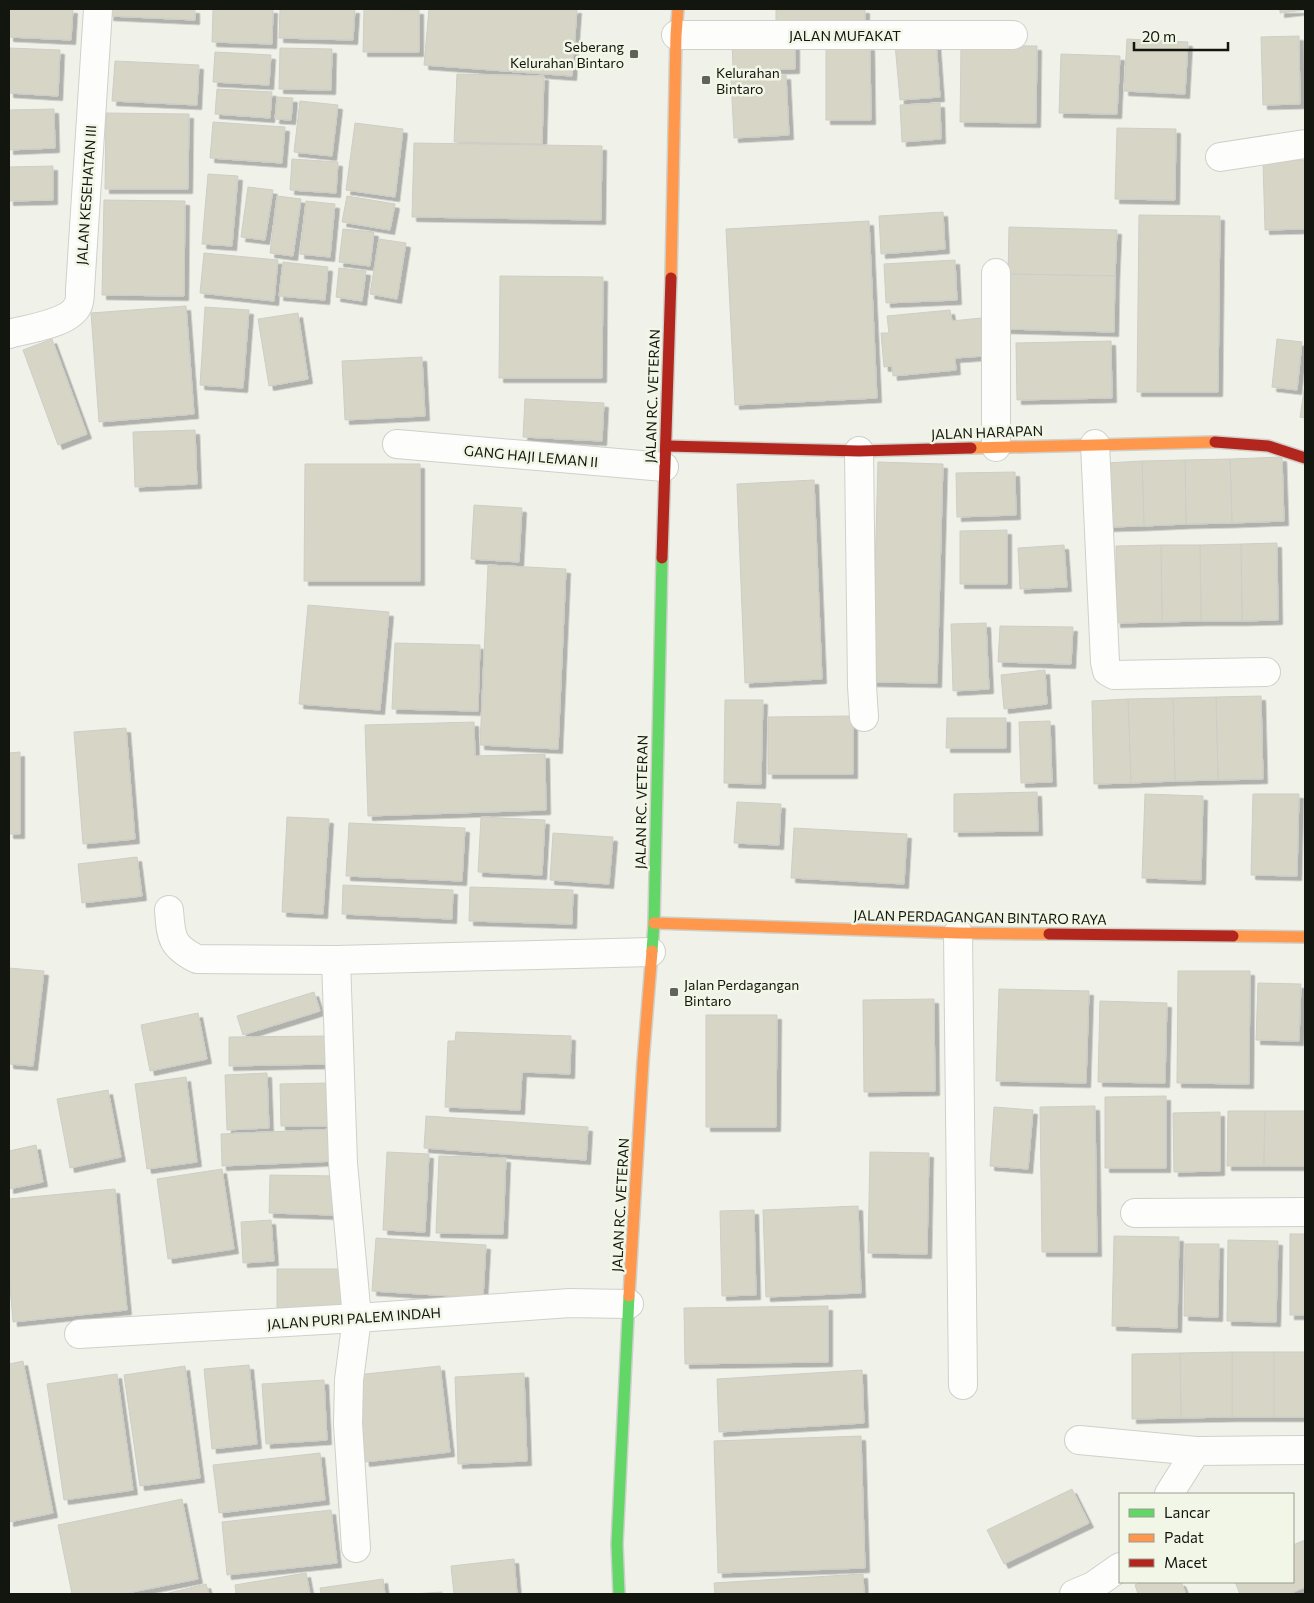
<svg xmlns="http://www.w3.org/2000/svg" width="1314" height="1603" font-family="Commissioner,sans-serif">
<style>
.building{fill:#d7d5c6;stroke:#cdcec7;filter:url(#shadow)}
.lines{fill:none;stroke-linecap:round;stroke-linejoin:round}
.street-casing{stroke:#ced0c9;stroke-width:30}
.fast-casing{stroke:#ced0c9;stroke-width:14}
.slow-casing{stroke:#ced0c9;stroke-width:14}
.jam-casing{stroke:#ced0c9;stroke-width:14}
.street{stroke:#fdfdfc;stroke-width:28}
.fast{stroke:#63d668;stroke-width:11}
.slow{stroke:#ff974d;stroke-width:11}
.jam{stroke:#b3261e;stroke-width:11}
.poi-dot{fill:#60625c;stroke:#f2f6e6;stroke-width:2}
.labels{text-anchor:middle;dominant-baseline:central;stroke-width:5;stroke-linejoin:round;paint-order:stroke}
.street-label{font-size:14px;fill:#13150f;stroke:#f2f6e6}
.poi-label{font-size:14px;fill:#13150f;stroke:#f2f6e6;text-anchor:start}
</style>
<defs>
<filter id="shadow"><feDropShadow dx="4.5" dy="4.5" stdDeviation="0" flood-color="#0004"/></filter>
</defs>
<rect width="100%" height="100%" fill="#f0f2ea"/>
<g class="building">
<polygon points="9,9 73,9 71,40 9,37"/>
<polygon points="110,9 195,9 195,20 109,16"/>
<polygon points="213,9 273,9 272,44 212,42"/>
<polygon points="280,9 355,9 353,40 279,38"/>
<polygon points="364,9 419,10 419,52 363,52"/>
<polygon points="429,9 577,9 572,76 424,65"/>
<polygon points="776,9 865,9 865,23 776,21"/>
<polygon points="1280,9 1305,9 1305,10 1280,13"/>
<polygon points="1299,36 1300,104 1263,105 1261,37"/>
<polygon points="795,39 795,69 733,70 732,40"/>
<polygon points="1127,39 1188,42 1185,94 1124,91"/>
<polygon points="936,41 940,97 900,100 895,44"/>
<polygon points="961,45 1037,46 1036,123 960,122"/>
<polygon points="870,46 871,120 826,120 826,47"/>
<polygon points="9,48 60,50 58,96 9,93"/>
<polygon points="280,48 332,49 331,90 279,89"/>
<polygon points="215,52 271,55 269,85 213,82"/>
<polygon points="1061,54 1120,56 1117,114 1059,113"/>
<polygon points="115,61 199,65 197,105 112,101"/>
<polygon points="457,74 544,76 542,144 454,142"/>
<polygon points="786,75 789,135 734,138 731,79"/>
<polygon points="217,89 272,92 270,118 215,114"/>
<polygon points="277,97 293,98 291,120 275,119"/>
<polygon points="300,101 338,105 332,156 294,152"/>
<polygon points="940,103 941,139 902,142 900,105"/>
<polygon points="54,109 55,148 9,150 9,110"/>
<polygon points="106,113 189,114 188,189 105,189"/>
<polygon points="213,122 285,127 282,163 210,158"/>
<polygon points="355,123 403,129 395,197 346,190"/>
<polygon points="1117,128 1176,129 1175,200 1115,199"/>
<polygon points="414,143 602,146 601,220 412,217"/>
<polygon points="292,159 338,162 336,193 290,190"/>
<polygon points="1305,160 1305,229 1265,230 1263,162"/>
<polygon points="53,166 53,200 9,201 9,167"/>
<polygon points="208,174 238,176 232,246 202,244"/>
<polygon points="248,187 273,190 265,240 241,237"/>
<polygon points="277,196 301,199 293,256 270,253"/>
<polygon points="347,196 395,204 390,230 342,222"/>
<polygon points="104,200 185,201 184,296 102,295"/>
<polygon points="306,201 335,204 330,257 300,254"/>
<polygon points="943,212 945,249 881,254 879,216"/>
<polygon points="1139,215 1220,216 1218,392 1137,392"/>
<polygon points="869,221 877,398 735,405 726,229"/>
<polygon points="1009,227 1117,230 1115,276 1008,274"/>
<polygon points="343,229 374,232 370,266 339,262"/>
<polygon points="379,239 406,243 397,299 370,294"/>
<polygon points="204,253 278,260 274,301 200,293"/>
<polygon points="955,260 957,300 886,303 884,264"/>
<polygon points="283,262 328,267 325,300 279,296"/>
<polygon points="339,268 366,271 362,301 336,297"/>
<polygon points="1008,274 1115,276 1114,332 1006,329"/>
<polygon points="500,276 603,277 602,378 499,378"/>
<polygon points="186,306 194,414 99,422 91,313"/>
<polygon points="205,307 249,310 243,388 200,385"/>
<polygon points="950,310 952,321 981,318 984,356 955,358 956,370 893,376 892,366 884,367 881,333 889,333 887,316"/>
<polygon points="298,313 308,379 269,386 258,319"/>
<polygon points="52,339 87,434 58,445 23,350"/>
<polygon points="1277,339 1302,342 1297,390 1272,387"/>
<polygon points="1111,341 1112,398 1017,400 1016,343"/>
<polygon points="422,357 425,416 345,420 342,361"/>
<polygon points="1305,384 1305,418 1300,417"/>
<polygon points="525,399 604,403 602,441 523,437"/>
<polygon points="195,430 197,484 135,487 133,432"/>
<polygon points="1282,457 1284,521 1232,523 1230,459"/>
<polygon points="1230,459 1232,523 1186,524 1185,460"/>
<polygon points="1185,460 1186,524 1144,526 1142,461"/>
<polygon points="1142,461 1144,526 1108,527 1106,463"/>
<polygon points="878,462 943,464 937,683 872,682"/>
<polygon points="305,464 420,464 420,581 304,581"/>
<polygon points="1015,472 1016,515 957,517 956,473"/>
<polygon points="814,480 822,679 745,683 737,484"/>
<polygon points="474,505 522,508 519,562 471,559"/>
<polygon points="1007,530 1007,584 960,584 960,531"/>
<polygon points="1277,543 1278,620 1242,621 1241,544"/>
<polygon points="1241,544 1242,621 1201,621 1200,545"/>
<polygon points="1064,545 1067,587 1020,589 1018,548"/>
<polygon points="1161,545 1200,545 1201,621 1162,622"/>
<polygon points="1161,545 1162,622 1116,623 1116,546"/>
<polygon points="488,565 566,569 558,749 480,745"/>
<polygon points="308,605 389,612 380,710 299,704"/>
<polygon points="986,623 989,689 953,691 951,624"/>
<polygon points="1000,626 1073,627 1071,664 998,662"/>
<polygon points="395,643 480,645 478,711 392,709"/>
<polygon points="1045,670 1047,704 1004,709 1001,675"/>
<polygon points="1261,696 1263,779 1218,780 1216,697"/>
<polygon points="1216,697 1218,780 1175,781 1173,698"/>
<polygon points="1173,698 1175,781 1131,783 1128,699"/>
<polygon points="1128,699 1131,783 1094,784 1092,701"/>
<polygon points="725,700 763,700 761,784 724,783"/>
<polygon points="853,716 853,774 768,774 768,717"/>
<polygon points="947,718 1006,718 1006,748 946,748"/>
<polygon points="1050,721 1052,782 1021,783 1019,722"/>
<polygon points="474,722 475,756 545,754 546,810 368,816 365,725"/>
<polygon points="126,728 135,839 83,844 74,732"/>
<polygon points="20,752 20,834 9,834 9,753"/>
<polygon points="1037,792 1038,831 954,832 954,794"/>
<polygon points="1145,794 1203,796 1201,880 1142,878"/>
<polygon points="1253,794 1299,794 1297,876 1251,875"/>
<polygon points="737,802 781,804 779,845 734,843"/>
<polygon points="287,817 329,819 323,914 282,912"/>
<polygon points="481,817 545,820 542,875 478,872"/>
<polygon points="349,823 465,828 462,881 346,876"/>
<polygon points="794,828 907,834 904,884 791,878"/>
<polygon points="553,833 613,837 609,884 550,880"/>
<polygon points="137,857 142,896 82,903 78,864"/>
<polygon points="343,885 453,890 452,919 342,914"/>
<polygon points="470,887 573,890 572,924 469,921"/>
<polygon points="9,968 44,971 33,1066 9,1064"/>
<polygon points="1178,971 1250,971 1249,1084 1177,1083"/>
<polygon points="1258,983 1301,984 1299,1041 1256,1040"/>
<polygon points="999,989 1089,991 1086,1083 996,1081"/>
<polygon points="314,992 320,1011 243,1035 237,1016"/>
<polygon points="934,999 935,1091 864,1092 863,1000"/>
<polygon points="1100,1001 1167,1003 1165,1083 1098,1082"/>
<polygon points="198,1013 207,1059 150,1071 141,1025"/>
<polygon points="706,1015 777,1015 776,1127 706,1127"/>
<polygon points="456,1032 571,1036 570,1074 522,1072 520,1110 445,1107 448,1041 455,1041"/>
<polygon points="329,1036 329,1064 229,1066 229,1037"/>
<polygon points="267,1073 269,1128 227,1130 225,1075"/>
<polygon points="186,1077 197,1162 147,1169 135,1084"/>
<polygon points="327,1083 328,1126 281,1126 280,1084"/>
<polygon points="108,1090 121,1157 70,1168 57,1099"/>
<polygon points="1166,1096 1166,1168 1105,1168 1105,1097"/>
<polygon points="1095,1106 1097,1252 1042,1252 1040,1107"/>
<polygon points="994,1107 1033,1110 1028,1169 990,1166"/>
<polygon points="1228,1111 1265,1111 1264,1166 1227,1166"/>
<polygon points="1265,1111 1305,1111 1305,1166 1264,1166"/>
<polygon points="1220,1112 1220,1171 1174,1172 1173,1113"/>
<polygon points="426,1116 588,1127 586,1160 424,1148"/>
<polygon points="336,1129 337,1161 222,1166 221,1134"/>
<polygon points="36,1145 43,1182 9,1189 9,1151"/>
<polygon points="387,1152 429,1154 425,1232 383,1230"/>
<polygon points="870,1152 929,1153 927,1254 868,1253"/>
<polygon points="439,1156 506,1158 503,1234 436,1233"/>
<polygon points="222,1169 234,1249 168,1259 157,1179"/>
<polygon points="270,1175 335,1176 334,1215 269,1213"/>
<polygon points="115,1189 127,1310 13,1322 9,1274 9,1199"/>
<polygon points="858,1206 861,1293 766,1297 763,1210"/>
<polygon points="754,1210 756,1295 722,1296 720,1211"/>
<polygon points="271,1220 274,1261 243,1263 241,1222"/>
<rect x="1290" y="1234" width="15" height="81"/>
<polygon points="1114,1236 1179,1237 1177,1328 1112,1326"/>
<polygon points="376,1238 486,1245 483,1298 372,1291"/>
<polygon points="1228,1240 1278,1241 1276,1322 1227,1321"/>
<polygon points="1185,1244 1219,1244 1218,1317 1184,1316"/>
<rect x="277" y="1269" width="70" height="46"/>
<polygon points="828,1306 828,1362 685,1364 684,1308"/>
<rect x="1232" y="1352" width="42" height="65"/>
<polygon points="1232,1352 1232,1417 1181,1418 1180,1353"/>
<rect x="1274" y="1352" width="31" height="65"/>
<polygon points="1180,1353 1181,1418 1132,1419 1132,1354"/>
<polygon points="23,1361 53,1513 9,1522 9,1364"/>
<polygon points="249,1365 257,1444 212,1449 204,1369"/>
<polygon points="185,1366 200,1478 140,1486 124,1375"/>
<polygon points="440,1366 450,1452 365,1462 356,1375"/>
<polygon points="862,1370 864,1423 719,1432 717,1379"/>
<polygon points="524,1373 527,1461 458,1464 455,1377"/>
<polygon points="117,1374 133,1490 64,1500 47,1384"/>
<polygon points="324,1380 327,1440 266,1444 262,1384"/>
<polygon points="861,1436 865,1568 718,1573 714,1441"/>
<polygon points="320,1453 325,1500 219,1513 213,1465"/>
<polygon points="1072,1489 1089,1523 1004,1564 987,1530"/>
<polygon points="182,1499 198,1579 122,1594 72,1594 58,1525"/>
<polygon points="331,1510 337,1563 227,1575 222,1522"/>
<polygon points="1305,1540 1305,1587 1289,1594 1240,1594 1235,1582 1293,1582 1293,1545"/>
<polygon points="514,1559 517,1594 454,1594 451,1566"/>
<polygon points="306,1573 310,1594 236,1594 235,1585"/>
<polygon points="863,1574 864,1594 715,1594 714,1583"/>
<polygon points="383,1579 385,1594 321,1594 320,1588"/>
<polygon points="1142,1582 1181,1582 1186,1594 1138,1594 1135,1585"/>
<polygon points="206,1584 209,1594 165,1594"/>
<polygon points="442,1592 442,1594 412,1594"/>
</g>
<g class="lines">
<g class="street-casing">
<g id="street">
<polyline points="676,35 1013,35"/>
<polyline points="1220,157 1305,144"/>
<polyline points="996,273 996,447"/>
<path d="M 9,334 C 26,329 70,324 78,305 C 80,301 80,294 80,290 L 98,9"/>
<polyline points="397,444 664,467"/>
<polyline points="1095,444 1105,662 1107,671 1114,675 1266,672"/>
<polyline points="859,451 862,686 864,717"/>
<path d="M 169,910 C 171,937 171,946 197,959 L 336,960 L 651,952"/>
<polyline points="958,933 963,1385"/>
<polyline points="336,960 343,1163 357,1318 349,1380 348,1424 356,1548"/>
<polyline points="1135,1213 1305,1212"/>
<polyline points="79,1334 357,1318 570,1303 629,1304"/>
<polyline points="1079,1440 1196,1451 1305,1450"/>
<polyline points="1169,1494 1196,1451"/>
<polyline points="1074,1594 1093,1586 1120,1567"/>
</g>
</g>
<g class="fast-casing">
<g id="fast">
<polyline points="652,951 654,923 662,558"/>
<polyline points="619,1594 617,1544 629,1296"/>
</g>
</g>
<g class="slow-casing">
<g id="slow">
<polyline points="671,278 676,35 678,9"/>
<polyline points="971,448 1215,442"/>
<polyline points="654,923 958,933 1049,934"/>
<polyline points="1233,936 1305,937"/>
<polyline points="629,1296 643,1062 652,951"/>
</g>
</g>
<g class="jam-casing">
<g id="jam">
<polyline points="1215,442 1268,446 1305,458"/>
<polyline points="667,446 859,451 971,448"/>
<polyline points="662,558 671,278"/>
<polyline points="1049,934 1233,936"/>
</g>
</g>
<use href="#street" class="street"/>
<use href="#fast" class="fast"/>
<use href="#slow" class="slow"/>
<use href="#jam" class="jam"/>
</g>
<g class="poi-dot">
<rect x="629" y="49" width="10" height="10" rx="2.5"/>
<rect x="701" y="75" width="10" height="10" rx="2.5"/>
<rect x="669" y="987" width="10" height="10" rx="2.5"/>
</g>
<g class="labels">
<g class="street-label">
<text x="845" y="35">JALAN MUFAKAT</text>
<text transform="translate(86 195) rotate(-86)">JALAN KESEHATAN III</text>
<text transform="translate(652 396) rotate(-88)">JALAN RC. VETERAN</text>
<text transform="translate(987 432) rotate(-2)">JALAN HARAPAN</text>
<text transform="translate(531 456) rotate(5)">GANG HAJI LEMAN II</text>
<text transform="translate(641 802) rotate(-89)">JALAN RC. VETERAN</text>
<text transform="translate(980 917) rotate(1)">JALAN PERDAGANGAN BINTARO RAYA</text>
<text transform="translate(620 1205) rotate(-87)">JALAN RC. VETERAN</text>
<text transform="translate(354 1318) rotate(-4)">JALAN PURI PALEM INDAH</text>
</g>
<g class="poi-label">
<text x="624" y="46" text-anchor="end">Seberang<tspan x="624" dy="16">Kelurahan Bintaro</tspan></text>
<text x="716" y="72">Kelurahan<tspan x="716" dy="16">Bintaro</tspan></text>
<text x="684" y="984">Jalan Perdagangan<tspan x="684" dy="16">Bintaro</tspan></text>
</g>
</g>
<rect width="1314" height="1603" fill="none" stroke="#13150f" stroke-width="20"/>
<rect x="1119" y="1493" width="175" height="90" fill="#f2f6e6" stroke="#999c90"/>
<rect x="1129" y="1509" width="25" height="8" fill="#63d668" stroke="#999c90"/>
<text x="1164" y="1518" font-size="15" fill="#13150f">Lancar</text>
<rect x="1129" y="1534" width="25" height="8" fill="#ff974d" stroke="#999c90"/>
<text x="1164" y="1543" font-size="15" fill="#13150f">Padat</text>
<rect x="1129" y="1559" width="25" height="8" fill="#b3261e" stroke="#999c90"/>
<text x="1164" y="1568" font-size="15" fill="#13150f">Macet</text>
<path d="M1134 42v8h94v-8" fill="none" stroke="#13150f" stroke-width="2.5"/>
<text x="1142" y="42" font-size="15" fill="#13150f" stroke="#f2f6e6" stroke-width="4" paint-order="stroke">20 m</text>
</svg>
